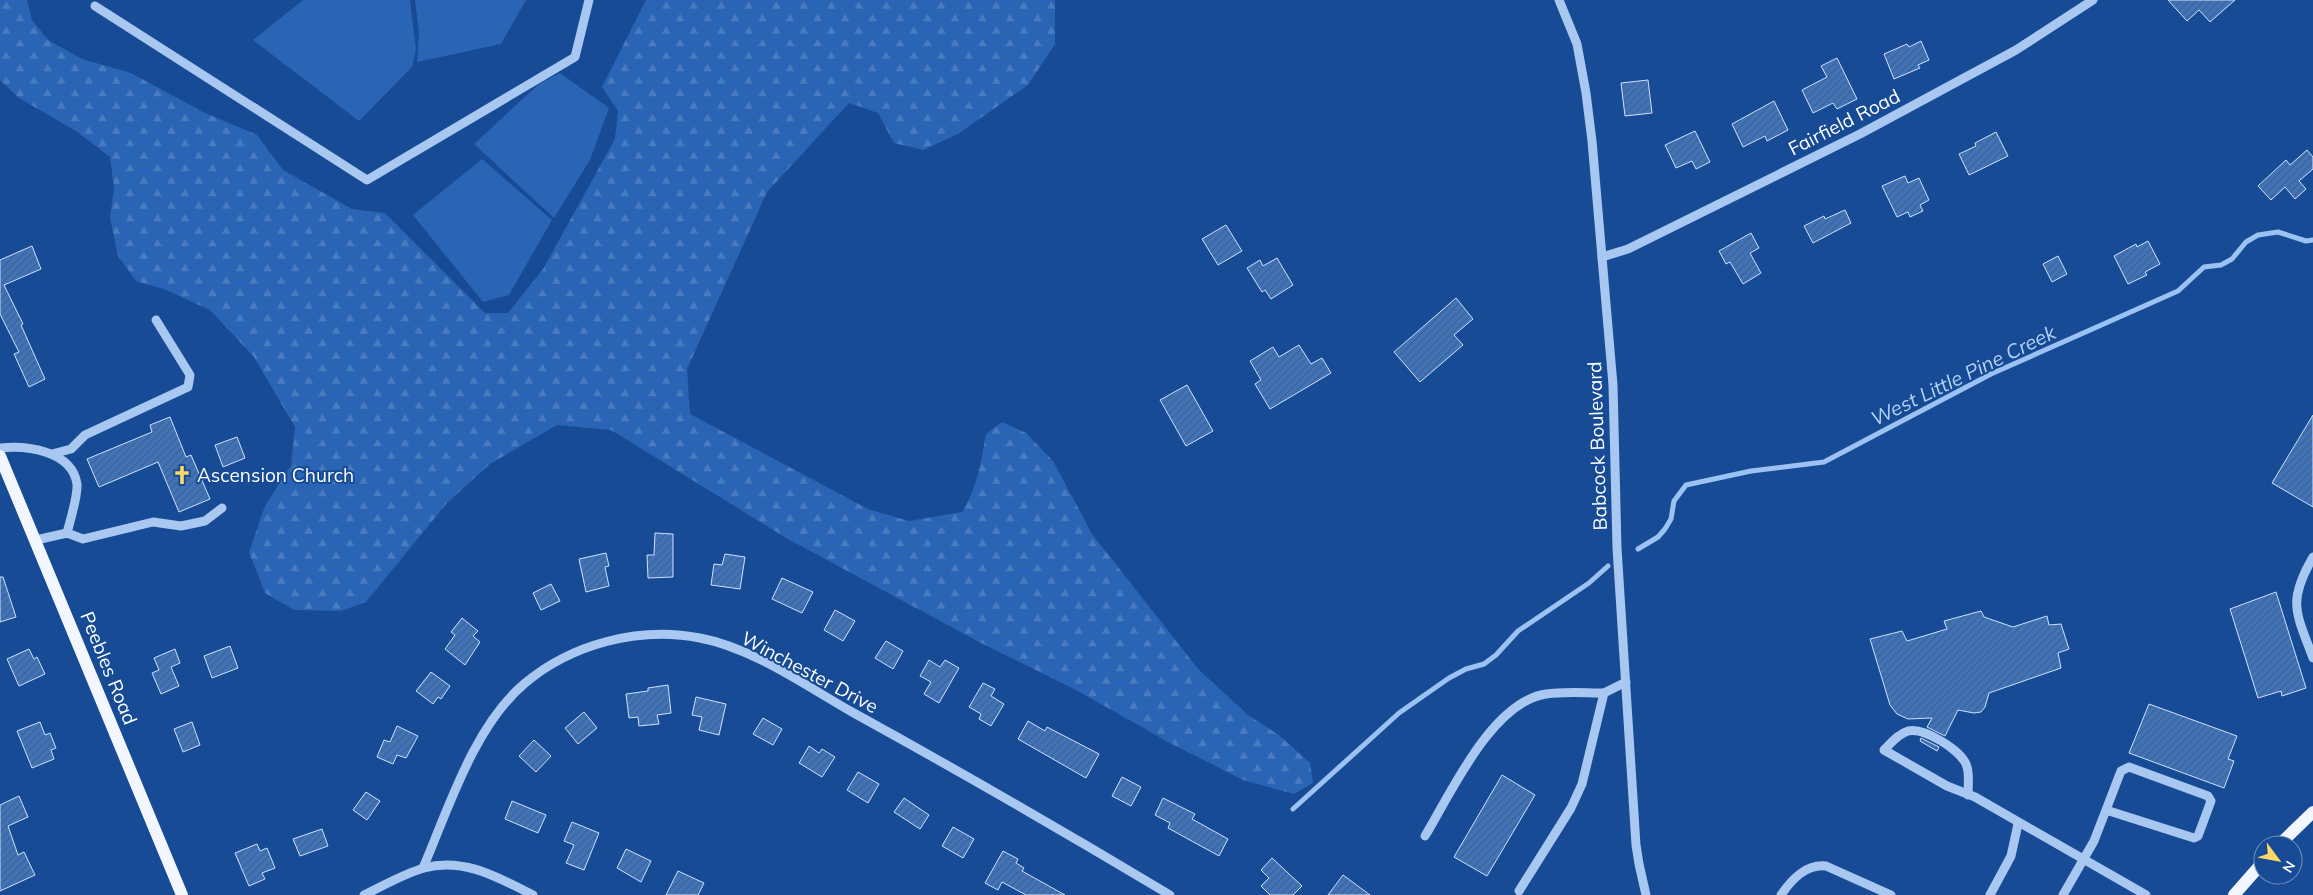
<svg xmlns="http://www.w3.org/2000/svg" width="2313" height="895" font-family="Mulish,sans-serif">
<style>
.forest{fill:url(#forest-firs)}
.pitch{fill:#2a64b4}
.lines{fill:none;stroke-linecap:round;stroke-linejoin:round}
.stream{stroke:#9bc2f3;stroke-width:5}
.building{fill:url(#building-hatch);stroke:#cfe2fc}
.minor{stroke:#a8c7f1;stroke-width:9}
.major{stroke:#f2f7ff;stroke-width:12}
.labels{text-anchor:middle;dominant-baseline:central;stroke-width:4;stroke-linejoin:round;paint-order:stroke}
.street-label{font-size:19px;fill:#fff;stroke:#174b95}
.poi-label{font-size:19px;fill:#fff;stroke:#174b95;text-anchor:start}
.water-label{font-size:20px;font-style:italic;fill:#b4d2f8;stroke:#174b95}
</style>
<defs>
<pattern id="forest-firs" width="22" height="20" patternUnits="userSpaceOnUse" patternTransform="scale(1.25)"><rect width="22" height="20" fill="#2a64b4"/><path d="M5 1l3.5 6h-7zM16 11l3.5 6h-7z" fill="#4a7bbf"/></pattern>
<pattern id="building-hatch" width="6" height="6" patternUnits="userSpaceOnUse" patternTransform="scale(1.25)"><rect width="6" height="6" fill="#3f74bd"/><path d="M-1 1l2-2M0 6l6-6M5 7l2-2" fill="none" stroke="#466084"/></pattern>
</defs>
<rect width="100%" height="100%" fill="#174b95"/>
<path class="forest" d="M 0,0 L 27,0 L 32,20 L 48,40 L 82,59 L 131,73 L 203,112 L 257,135 L 283,170 L 352,209 L 385,213 L 485,313 L 508,313 L 543,269 L 615,139 L 618,111 L 602,87 L 646,0 L 1055,0 L 1055,44 L 1028,85 L 958,134 L 923,150 L 894,143 L 878,113 L 849,103 L 767,192 L 687,369 L 690,414 L 868,509 L 909,521 L 962,512 C 977,489 981,461 986,434 L 1002,422 L 1026,433 L 1053,461 L 1092,534 L 1199,670 L 1248,715 L 1279,735 L 1310,763 L 1313,783 L 1294,794 L 1243,780 L 1168,742 L 1078,691 L 981,643 L 788,539 L 611,430 L 557,425 L 490,464 L 447,503 L 366,602 L 341,611 L 294,610 L 265,593 L 249,552 L 265,506 L 291,465 L 295,427 L 254,357 L 210,310 L 164,289 L 136,281 L 118,256 L 110,218 L 114,188 L 110,157 L 76,131 L 19,98 L 0,80 Z"/>
<g class="pitch">
<polygon points="303,0 410,0 416,49 412,67 359,121 253,40"/>
<polygon points="415,0 526,0 501,44 417,62 419,33"/>
<polygon points="560,73 609,108 590,160 554,218 474,144 539,84"/>
<polygon points="482,159 552,220 509,295 483,302 413,215"/>
</g>
<g class="lines">
<g class="stream">
<polyline points="1638,549 1658,537 1665,529 1671,519 1674,501 1686,485 1751,471 1824,462 1991,374 2178,291 2204,267 2221,265 2232,259 2246,242 2258,235 2278,232 2306,241 2313,240"/>
<polyline points="1293,809 1399,713 1449,678 1466,669 1484,664 1496,655 1518,631 1589,583 1608,566"/>
</g>
</g>
<g class="building">
<polygon points="2168,0 2235,0 2210,22 2199,10 2187,21"/>
<polygon points="1921,41 1929,60 1918,65 1920,68 1894,79 1884,54 1907,44 1909,47"/>
<polygon points="1837,58 1857,99 1837,109 1833,103 1813,113 1802,90 1827,77 1821,66"/>
<polygon points="1648,80 1652,113 1625,116 1621,83"/>
<polygon points="1774,101 1788,130 1767,141 1765,136 1743,147 1732,124"/>
<polygon points="1695,131 1710,162 1696,169 1692,161 1676,168 1665,145"/>
<polygon points="1996,132 2008,156 1969,175 1959,154 1976,146 1975,143"/>
<polygon points="2307,150 2313,157 2313,169 2299,181 2306,189 2295,199 2285,187 2271,200 2258,186 2286,160 2290,165"/>
<polygon points="1905,176 1908,183 1919,178 1929,200 1920,205 1923,211 1910,217 1908,212 1897,217 1882,186"/>
<polygon points="1845,210 1851,223 1813,243 1804,226 1824,216 1825,219"/>
<polygon points="1226,225 1242,251 1218,265 1202,239"/>
<polygon points="1751,233 1759,248 1750,253 1761,273 1743,284 1730,262 1726,264 1719,251"/>
<polygon points="2148,241 2160,264 2145,272 2147,275 2128,284 2114,256 2136,244 2137,247"/>
<polygon points="32,246 41,269 4,285 23,324 21,325 45,379 29,387 14,354 19,352 0,314 0,260"/>
<polygon points="2058,256 2067,274 2052,282 2043,264"/>
<polygon points="1277,258 1293,285 1271,299 1265,290 1262,292 1247,268 1260,260 1263,266"/>
<polygon points="1456,298 1473,319 1454,335 1463,345 1420,382 1394,352"/>
<polygon points="1299,345 1311,364 1322,358 1331,373 1270,409 1255,384 1261,380 1250,361 1273,347 1279,357"/>
<polygon points="1187,385 1213,431 1186,446 1160,400"/>
<polygon points="2313,415 2313,507 2272,483"/>
<polygon points="170,417 186,457 191,455 210,499 179,512 158,462 99,487 87,459 152,432 150,425"/>
<polygon points="237,437 245,458 223,467 215,445"/>
<polygon points="655,533 673,534 673,577 648,578 647,555 654,555"/>
<polygon points="606,553 609,566 605,567 609,586 586,592 579,559"/>
<polygon points="725,554 745,557 740,589 711,585 714,564 722,565"/>
<polygon points="0,577 3,577 16,617 0,622"/>
<polygon points="782,578 813,592 802,613 772,599"/>
<polygon points="551,584 560,601 541,610 533,593"/>
<polygon points="2276,592 2306,688 2282,696 2281,691 2258,698 2230,609"/>
<polygon points="835,610 855,621 843,641 824,630"/>
<polygon points="1981,611 1984,617 2013,627 2047,616 2049,625 2061,624 2069,649 2058,653 2061,668 1989,693 1985,707 1981,712 1974,713 1958,710 1945,736 1927,727 1932,718 1908,719 1897,714 1890,705 1870,639 1902,631 1907,641 1947,629 1944,621"/>
<polygon points="462,618 478,631 473,636 480,642 465,665 445,649 455,635 451,632"/>
<polygon points="886,641 903,651 893,669 875,658"/>
<polygon points="230,646 238,668 212,678 204,656"/>
<polygon points="29,649 34,659 37,657 45,674 19,686 7,659"/>
<polygon points="175,649 180,663 171,667 179,686 161,694 152,673 159,670 154,658"/>
<polygon points="929,660 940,667 945,660 959,668 939,703 924,694 931,682 920,676"/>
<polygon points="431,672 450,686 441,699 438,697 433,704 416,691"/>
<polygon points="983,683 995,689 991,696 1004,704 991,726 979,719 981,714 969,707"/>
<polygon points="668,685 671,713 657,715 659,724 639,726 638,717 629,718 626,694 648,691 648,688"/>
<polygon points="696,697 726,704 719,735 699,730 702,717 692,715"/>
<polygon points="2149,704 2237,736 2228,759 2234,761 2224,788 2129,753"/>
<polygon points="584,712 597,728 578,744 565,728"/>
<polygon points="763,718 782,729 773,745 753,734"/>
<polygon points="1028,721 1045,731 1047,727 1099,754 1086,778 1018,739"/>
<polygon points="40,722 45,735 50,733 56,748 51,750 54,759 32,768 17,731"/>
<polygon points="192,722 200,745 183,752 174,729"/>
<polygon points="397,726 418,736 406,758 397,755 393,764 377,757 384,740 390,742"/>
<polygon points="1921,738 1939,747 1937,751 1920,741"/>
<polygon points="534,740 551,756 536,772 519,756"/>
<polygon points="809,746 819,753 822,749 835,757 822,777 799,763"/>
<polygon points="858,772 879,784 868,803 847,790"/>
<polygon points="1502,775 1535,795 1487,876 1454,857"/>
<polygon points="1122,777 1141,787 1131,806 1112,796"/>
<polygon points="366,792 380,801 367,820 353,810"/>
<polygon points="19,796 28,817 8,826 18,855 24,852 35,875 0,891 0,805"/>
<polygon points="904,798 929,815 920,829 894,812"/>
<polygon points="1163,798 1195,814 1192,819 1228,839 1219,856 1168,828 1170,823 1155,815"/>
<polygon points="512,801 546,815 538,833 505,819"/>
<polygon points="572,822 599,833 584,870 566,863 574,845 564,841"/>
<polygon points="953,827 974,839 963,858 942,846"/>
<polygon points="322,829 328,846 300,856 293,839"/>
<polygon points="257,844 260,851 267,848 275,868 262,873 265,879 249,886 235,853"/>
<polygon points="626,849 651,861 641,882 617,868"/>
<polygon points="1003,851 1018,859 1016,863 1024,868 1022,871 1065,895 1026,895 1002,882 998,890 985,883"/>
<polygon points="1272,858 1302,886 1293,895 1270,895 1261,886 1269,878 1261,870"/>
<polygon points="678,871 704,883 698,895 666,895"/>
<polygon points="1343,875 1370,895 1328,895"/>
</g>
<g class="lines">
<g class="minor">
<polyline points="1559,0 1577,44 1586,93 1592,141 1613,385 1617,548 1636,845 1639,864 1646,895"/>
<polyline points="95,6 367,180 575,57 589,0"/>
<polyline points="1602,257 1628,249 1860,134 2016,50 2093,0"/>
<path d="M 0,448 C 27,445 72,451 77,484 C 78,496 70,521 67,533"/>
<polyline points="52,454 71,449 85,435 188,387 190,375 156,320"/>
<polyline points="36,540 67,533 83,539 153,522 181,526 205,521 222,508"/>
<path d="M 2313,557 C 2287,602 2296,612 2313,658"/>
<path d="M 1968,795 C 1968,786 1970,772 1966,764 C 1960,750 1924,727 1908,731 C 1898,734 1891,743 1884,750 L 1947,786 L 1975,797 L 2146,895"/>
<path d="M 1425,836 C 1451,793 1492,702 1546,694 C 1565,691 1585,693 1604,693"/>
<path d="M 423,868 C 448,810 474,726 524,684 C 571,644 639,626 700,638 C 753,648 806,686 852,712 C 959,771 1065,832 1170,895"/>
<polyline points="1519,891 1571,808 1582,784 1604,693 1626,682"/>
<path d="M 364,895 C 383,886 403,874 424,868 C 464,857 499,878 533,895"/>
<path d="M 1781,895 C 1792,879 1806,864 1826,866 L 1891,895"/>
<polyline points="1990,895 2011,856 2018,824"/>
<polyline points="2063,895 2094,841 2121,771 2129,767 2208,796 2211,801 2198,836 2194,838 2106,810"/>
</g>
<g class="major">
<polyline points="0,456 182,895"/>
<polyline points="2279,845 2313,812"/>
<polyline points="2234,895 2263,862"/>
</g>
</g>
<defs>
<g id="church-bare" transform="scale(1.5)"><path d="M-1.2-6h2.4v3.5h3.3v2.4h-3.3V6h-2.4V-.1h-3.3v-2.4h3.3Z" fill="#ffd768" stroke="#174b95" stroke-width="2.5" paint-order="stroke"/></g>
</defs>
<g fill-rule="evenodd">
<use href="#church-bare" x="182" y="475"/>
</g>
<g class="labels">
<g class="street-label">
<text transform="translate(1844 122) rotate(-27)">Fairfield Road</text>
<text transform="translate(1597 446) rotate(-92)">Babcock Boulevard</text>
<text transform="translate(109 668) rotate(68)">Peebles Road</text>
<text transform="translate(810 672) rotate(28)">Winchester Drive</text>
</g>
<g class="poi-label">
<text x="197" y="475">Ascension Church</text>
</g>
<g class="water-label">
<text transform="translate(1963 375) rotate(-26)">West Little Pine Creek</text>
</g>
</g>
<g transform="translate(2278 860) rotate(122)"><circle r="24" fill="#174b95" stroke="#7493bf"/>
<path d="M0-4L9 19L0 12L-9 19Z" fill="#ffd768"/>
<text y="-8" font-size="14" font-weight="bold" text-anchor="middle" fill="#ffffff">N</text>
</g>
</svg>
